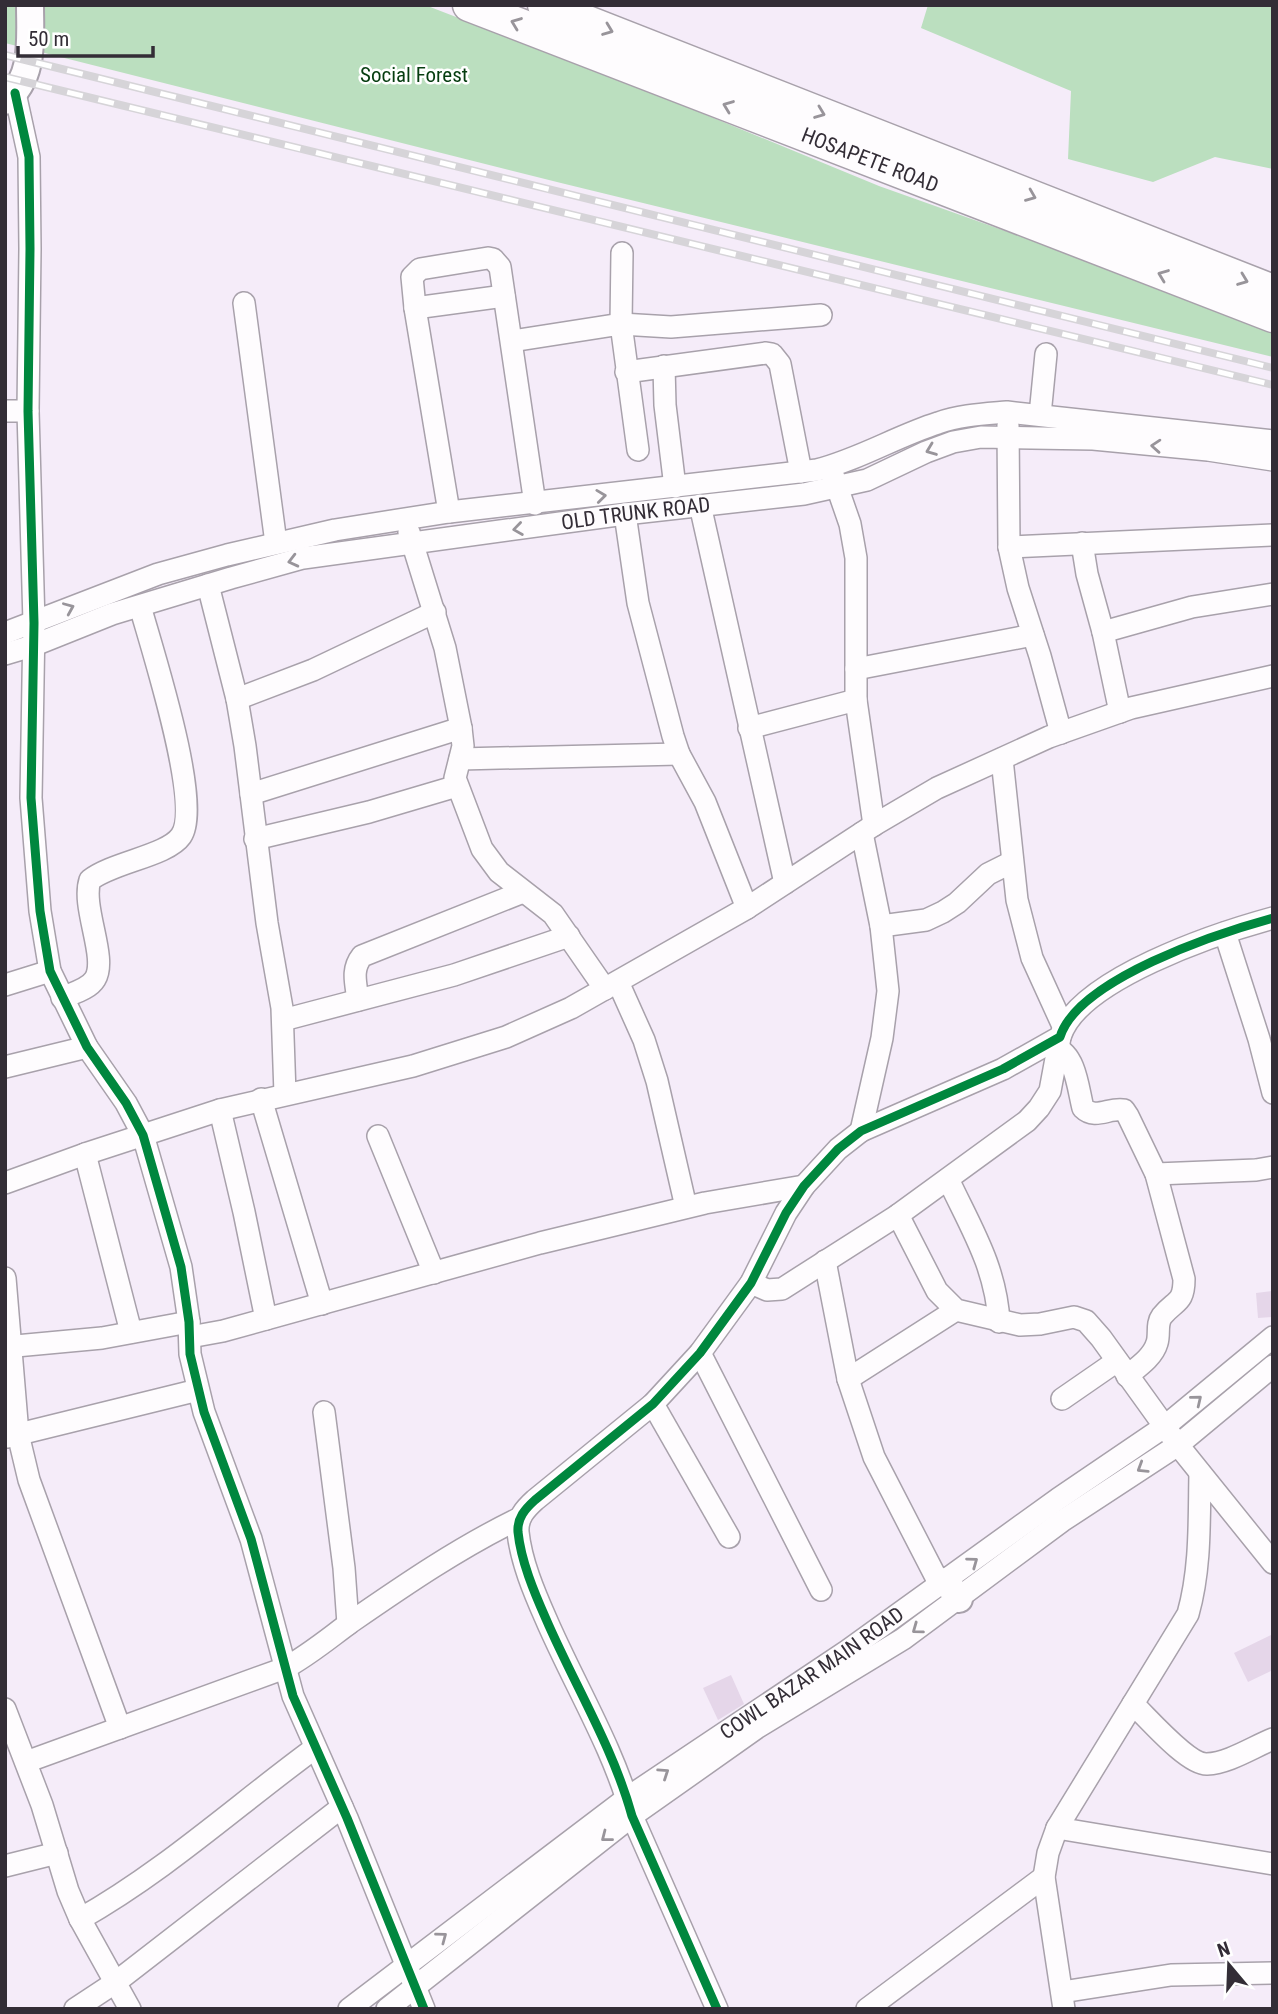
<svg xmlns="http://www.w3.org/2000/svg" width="1278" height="2014" font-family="'Roboto Condensed',sans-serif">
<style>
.forest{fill:#bbdfbf}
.building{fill:#e5d6e9}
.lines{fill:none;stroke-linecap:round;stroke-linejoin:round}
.minor-casing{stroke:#a8a1ab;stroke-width:24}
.major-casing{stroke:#a8a1ab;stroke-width:30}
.highway-casing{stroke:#a8a1ab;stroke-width:35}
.minor{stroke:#fefcfe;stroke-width:21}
.major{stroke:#fefcfe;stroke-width:26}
.highway{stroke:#fefcfe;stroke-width:32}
.rail-casing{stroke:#d6d4d8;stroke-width:8}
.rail{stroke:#fff;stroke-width:5;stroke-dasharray:16;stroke-linecap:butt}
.cycleway-casing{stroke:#fff;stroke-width:13}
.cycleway{stroke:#00873e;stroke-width:9}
.oneway{stroke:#98949a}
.labels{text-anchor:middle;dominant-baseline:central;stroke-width:5;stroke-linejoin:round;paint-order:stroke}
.park-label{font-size:21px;fill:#063d10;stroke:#fff}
.street-label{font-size:21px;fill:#332d36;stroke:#fff}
</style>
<rect width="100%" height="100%" fill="#f5ecf9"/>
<g class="forest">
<polygon points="5,5 425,5 641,88 879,186 1273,326 1273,357 561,183 5,43"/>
<polygon points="928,5 1273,5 1273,169 1215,157 1153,182 1068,159 1071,91 921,28"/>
</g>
<g class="building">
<polygon points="1273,1291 1273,1317 1258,1318 1256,1293"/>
<polygon points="1273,1634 1273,1670 1248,1682 1234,1653"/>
<polygon points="731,1675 744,1704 718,1720 703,1688"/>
</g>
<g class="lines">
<g class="minor-casing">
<g id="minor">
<polyline points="15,93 29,157 30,249 28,411 34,623 31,798 40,911 50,971 87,1047 126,1103 143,1135 181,1267 189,1322 190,1354 204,1412 251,1539 293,1696 347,1818 424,2009"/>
<polyline points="622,253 621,324 638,450"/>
<polyline points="244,303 276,543"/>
<polyline points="415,308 504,296"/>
<polyline points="512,341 621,324 671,327 821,315"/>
<polyline points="664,366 665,405 675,487"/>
<polyline points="626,372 766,353 772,354 780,364 801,472"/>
<polyline points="5,411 28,411"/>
<polyline points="1040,415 1046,354"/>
<polyline points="1008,425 1009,547 1018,588 1040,656 1061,733"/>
<polyline points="833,475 850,524 856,558 856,700 874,825"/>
<polyline points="700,505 785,883"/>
<polyline points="449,512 415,308 412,277 420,269 488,258 493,259 500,267 535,504"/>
<polyline points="625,514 638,603 673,736 679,754 705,802 747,908"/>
<polyline points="409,532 445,648 461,728 463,746 455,778 482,849 499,872 553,914 605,989"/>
<polyline points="1082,543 1087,574 1103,632 1120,712"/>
<polyline points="1009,547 1273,535"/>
<polyline points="208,585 237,699 245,746 267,923 282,1008 285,1094"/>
<polyline points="1103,632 1192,607 1273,594"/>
<path d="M 5,633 L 158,574 L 227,555 L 335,530 L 449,512 L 817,470 C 860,459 897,436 938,423 C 960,415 984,414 1007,412 L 1273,441"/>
<path id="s1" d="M 5,654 L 32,646 L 112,614 L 231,578 L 303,558 L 625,514 L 804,494 L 867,480 L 926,452 L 953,442 L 981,437 L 1093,439 L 1208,450 L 1273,460"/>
<polyline points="856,669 1033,635"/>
<polyline points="237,699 313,670 435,612"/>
<polyline points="749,728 856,700"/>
<polyline points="460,759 679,754"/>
<polyline points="1002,759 1017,900 1032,958 1063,1026"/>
<polyline points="251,794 461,728"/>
<polyline points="255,839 369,812 457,786"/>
<polyline points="881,926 926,920 943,912 957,903 988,874 1012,862"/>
<polyline points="1225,933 1259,1039 1273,1093"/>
<polyline points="618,982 644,1040 657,1081 686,1207"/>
<polyline points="5,985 50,971"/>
<path d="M 62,998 C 73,993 89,989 95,979 C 108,958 81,907 90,880 C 113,862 167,856 181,836 C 203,805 151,646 140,606"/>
<path d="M 358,1000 C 356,983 351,970 362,956 L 523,892"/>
<polyline points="283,1020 454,975 569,936"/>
<path d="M 1056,1048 C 1076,1056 1078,1089 1083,1108 C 1095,1120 1110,1107 1124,1110 L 1128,1116 L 1156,1174 L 1184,1279 C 1184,1304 1175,1300 1162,1316 C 1156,1324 1160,1334 1157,1343 C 1153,1357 1138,1367 1127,1376"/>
<polyline points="5,1067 87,1047"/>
<polyline points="261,1099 322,1304"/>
<polyline points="220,1110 244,1212 266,1319"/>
<polyline points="861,1131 882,1038 888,991 881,926 862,833"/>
<polyline points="378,1136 434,1273"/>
<polyline points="85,1154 131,1332"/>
<polyline points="1156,1174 1256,1170 1273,1167"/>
<path d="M 948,1179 C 971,1228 996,1267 999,1322"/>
<polyline points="5,1183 85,1154 220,1110 413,1066 506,1037 571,1008 747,908 874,825 937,788 1049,737 1131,708 1273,676"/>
<polyline points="898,1215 937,1291 956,1310 1020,1325 1040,1324 1074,1317 1086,1321 1101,1338 1178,1445 1273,1563"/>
<polyline points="825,1261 848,1379 874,1457 940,1585"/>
<polyline points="5,1278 18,1434 29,1480 120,1728"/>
<polyline points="751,1283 767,1290 782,1289 898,1215 1027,1121 1039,1108 1050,1091 1060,1037"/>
<polyline points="190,1337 223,1331 540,1243 705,1203 804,1186"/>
<polyline points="5,1347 102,1338 189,1322"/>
<polyline points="700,1353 821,1590"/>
<polyline points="848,1379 956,1310"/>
<polyline points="1062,1399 1117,1361"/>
<polyline points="653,1404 729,1537"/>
<polyline points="324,1412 344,1568 348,1624"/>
<polyline points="7,1437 198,1390"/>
<path d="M 1133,1704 C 1148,1718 1188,1765 1207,1764 C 1229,1763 1253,1747 1273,1739"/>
<polyline points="5,1709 42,1805 68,1891 80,1919 130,2009"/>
<path d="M 26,1762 L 285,1668 C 309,1655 329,1638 351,1622 C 406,1584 460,1547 520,1518"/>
<polyline points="1057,1828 1273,1864"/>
<polyline points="5,1866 57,1853"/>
<path d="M 80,1919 C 165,1871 236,1806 315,1748"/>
<polyline points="1062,1992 1171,1975 1273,1973"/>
<polyline points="75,2009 116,1982 342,1807"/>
<path id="s2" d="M 349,2009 L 627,1798 L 847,1651 L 1058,1499 L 1164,1427 L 1273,1337"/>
<polyline points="387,2009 632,1816 758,1727 903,1639 1062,1521 1178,1445 1273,1366"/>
<path d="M 717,2009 L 632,1816 C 613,1747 574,1684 546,1619 C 534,1592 521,1561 518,1532 C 517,1518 525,1509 535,1500 L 653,1404 L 700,1353 L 751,1283 L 786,1213 L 804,1186 L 838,1149 L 861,1131 L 1003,1069 L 1060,1037 C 1078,979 1218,933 1273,918"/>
<polyline points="867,2009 1044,1877"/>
<path d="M 1064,2009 L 1044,1877 L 1048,1853 L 1057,1828 L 1188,1614 C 1201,1568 1199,1520 1200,1473"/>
</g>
</g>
<g class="major-casing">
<g id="major">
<path d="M 5,101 C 35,78 30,39 30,5"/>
<polyline points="946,1581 959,1599"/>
</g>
</g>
<g class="highway-casing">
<g id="highway">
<path id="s3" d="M 469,5 L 1273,316"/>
<polyline points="544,5 1273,291"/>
</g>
</g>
<use href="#minor" class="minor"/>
<use href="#major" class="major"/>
<use href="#highway" class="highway"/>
<g class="rail-casing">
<g id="rail">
<polyline points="5,55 1273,368"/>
<polyline points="5,77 1273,385"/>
</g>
</g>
<use href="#rail" class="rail"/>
<g class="cycleway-casing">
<g id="cycleway">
<polyline points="15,93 29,157 30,249 28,411 34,623 31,798 40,911 50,971 87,1047 126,1103 143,1135 181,1267 189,1322 190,1354 204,1412 251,1539 293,1696 347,1818 424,2009"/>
<path d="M 717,2009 L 632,1816 C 613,1747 574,1684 546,1619 C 534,1592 521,1561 518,1532 C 517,1518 525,1509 535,1500 L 653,1404 L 700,1353 L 751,1283 L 786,1213 L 804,1186 L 838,1149 L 861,1131 L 1003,1069 L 1060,1037 C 1078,979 1218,933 1273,918"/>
</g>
</g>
<use href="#cycleway" class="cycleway"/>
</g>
<defs><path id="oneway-chevron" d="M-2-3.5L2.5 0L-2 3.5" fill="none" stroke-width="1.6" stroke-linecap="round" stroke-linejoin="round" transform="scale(1.75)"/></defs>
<g class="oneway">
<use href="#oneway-chevron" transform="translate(516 23) rotate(-159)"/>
<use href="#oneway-chevron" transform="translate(608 30) rotate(21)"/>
<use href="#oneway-chevron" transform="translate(728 106) rotate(-159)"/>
<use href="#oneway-chevron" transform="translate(820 113) rotate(21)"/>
<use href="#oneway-chevron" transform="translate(1031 196) rotate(22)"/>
<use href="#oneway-chevron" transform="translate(1163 275) rotate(-159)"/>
<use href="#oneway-chevron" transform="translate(1243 280) rotate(21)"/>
<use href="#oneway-chevron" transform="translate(1156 446) rotate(-176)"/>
<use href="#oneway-chevron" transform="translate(931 450) rotate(159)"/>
<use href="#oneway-chevron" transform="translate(601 496) rotate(-7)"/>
<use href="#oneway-chevron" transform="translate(518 529) rotate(172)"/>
<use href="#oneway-chevron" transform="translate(293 561) rotate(166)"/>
<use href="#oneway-chevron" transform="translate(69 608) rotate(-23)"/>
<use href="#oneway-chevron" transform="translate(1197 1400) rotate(-39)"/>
<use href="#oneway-chevron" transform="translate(1142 1468) rotate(148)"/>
<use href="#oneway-chevron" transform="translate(973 1562) rotate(-36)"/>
<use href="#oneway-chevron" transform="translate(917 1629) rotate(144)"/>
<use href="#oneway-chevron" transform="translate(664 1773) rotate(-34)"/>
<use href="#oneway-chevron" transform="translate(606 1837) rotate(142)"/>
<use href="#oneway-chevron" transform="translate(442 1937) rotate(-37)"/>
</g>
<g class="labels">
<g class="park-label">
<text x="414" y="75">Social Forest</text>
</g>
<g class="street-label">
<text stroke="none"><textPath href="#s3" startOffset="430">HOSAPETE ROAD</textPath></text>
<text stroke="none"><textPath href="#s1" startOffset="649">OLD TRUNK ROAD</textPath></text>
<text stroke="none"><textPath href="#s2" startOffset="572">COWL BAZAR MAIN ROAD</textPath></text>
</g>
</g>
<rect width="1278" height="2014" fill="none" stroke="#332d36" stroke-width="14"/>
<g transform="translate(1229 1965) rotate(341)" stroke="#ffffff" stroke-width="5" paint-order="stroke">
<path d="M0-5L12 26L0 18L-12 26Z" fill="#332d36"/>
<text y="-10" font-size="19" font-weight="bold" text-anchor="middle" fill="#332d36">N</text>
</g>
<path d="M18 46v10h135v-10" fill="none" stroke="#332d36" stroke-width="3.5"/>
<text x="28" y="46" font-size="21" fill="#332d36" stroke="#ffffff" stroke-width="5" paint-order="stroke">50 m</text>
</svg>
